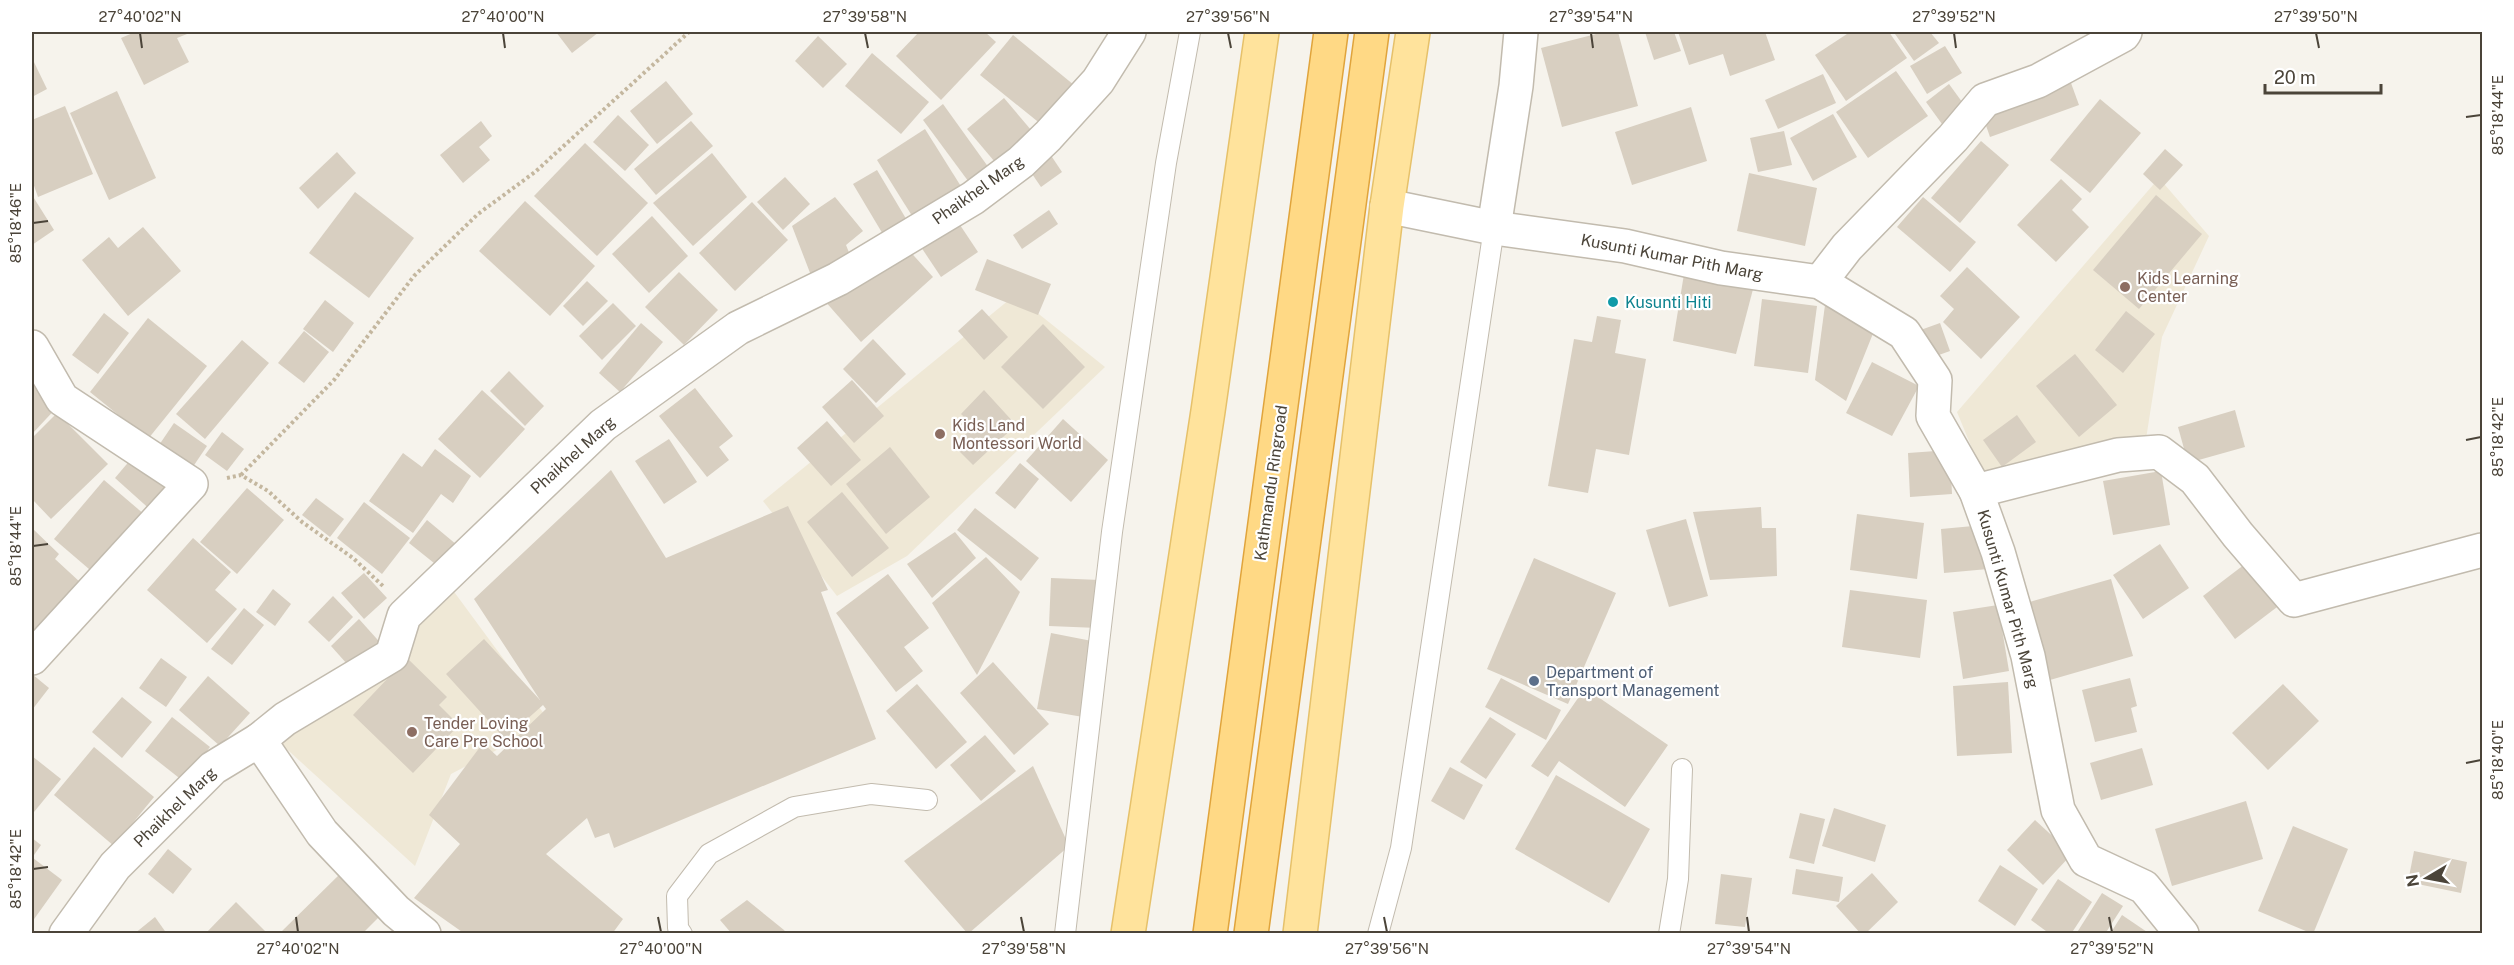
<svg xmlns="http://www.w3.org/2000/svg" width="2514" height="965" font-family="'Public Sans',sans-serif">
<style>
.education{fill:#efe8d6}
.building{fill:#d8cfc1}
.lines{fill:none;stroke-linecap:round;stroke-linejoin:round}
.service-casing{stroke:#c2bbae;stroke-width:22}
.minor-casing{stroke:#c2bbae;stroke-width:36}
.primary-casing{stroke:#e6c16a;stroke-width:36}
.trunk-casing{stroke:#e0a43c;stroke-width:36}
.path{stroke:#c4b79f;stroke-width:4;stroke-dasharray:3 3;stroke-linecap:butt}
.service{stroke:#fff;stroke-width:20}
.minor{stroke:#fff;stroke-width:33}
.primary{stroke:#ffe39c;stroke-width:33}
.trunk{stroke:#ffd985;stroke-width:33}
.ticks{fill:none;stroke:#4b4439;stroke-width:2}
.education-dot{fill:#8d6e63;stroke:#fff;stroke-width:2}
.culture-dot{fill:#0f9aa8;stroke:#fff;stroke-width:2}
.service-dot{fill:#5c6f8a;stroke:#fff;stroke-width:2}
.labels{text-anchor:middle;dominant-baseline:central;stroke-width:4.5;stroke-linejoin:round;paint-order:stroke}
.street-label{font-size:16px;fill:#4b4439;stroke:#fff}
.education-label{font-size:16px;fill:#785e54;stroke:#fff;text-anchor:start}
.culture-label{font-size:16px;fill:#0d838f;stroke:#fff;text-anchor:start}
.service-label{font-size:16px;fill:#4e5e75;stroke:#fff;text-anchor:start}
.neatline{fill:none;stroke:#4b4439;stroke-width:2}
.ticks-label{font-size:15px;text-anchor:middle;fill:#4b4439}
</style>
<rect width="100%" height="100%" fill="#f6f3ec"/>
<g class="education">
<polygon points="2159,178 2209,236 2162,337 2146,439 1983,475 1957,412"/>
<polygon points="1015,295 1105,367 907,556 837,596 763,501"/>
<polygon points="452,589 550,722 451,774 415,866 279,742"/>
</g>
<g class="building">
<polygon points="135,32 192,32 177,38 189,62 144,85 121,38"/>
<polygon points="556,32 599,32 572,53"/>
<polygon points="919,32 985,32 996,42 941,100 896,56"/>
<polygon points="1604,32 1618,32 1638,106 1562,127 1541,48"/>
<polygon points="1645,32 1674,32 1681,51 1654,60"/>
<polygon points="1678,32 1765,32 1775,60 1730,76 1723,54 1689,65"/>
<polygon points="1850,32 1889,32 1907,58 1846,101 1815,55"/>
<polygon points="1898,32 1930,32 1939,43 1914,61 1895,34"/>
<polygon points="1013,35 1074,85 1042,125 980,75"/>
<polygon points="818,36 847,64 823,88 795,61"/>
<polygon points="1945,46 1962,73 1927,94 1910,66"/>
<polygon points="872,53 929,102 901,134 845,86"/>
<polygon points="32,58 47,89 32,97"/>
<polygon points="1896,71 1928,116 1868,158 1836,112"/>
<polygon points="1823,74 1836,103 1778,129 1765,100"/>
<polygon points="666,81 693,114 657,144 630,111"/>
<polygon points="2071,83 2079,105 1990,137 1982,114"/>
<polygon points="1949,84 1965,106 1942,124 1926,102"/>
<polygon points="117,91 156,178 109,200 70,113"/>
<polygon points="1004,98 1037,137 1000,168 967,129"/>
<polygon points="2100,99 2141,133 2090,193 2050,160"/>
<polygon points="943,104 994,175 974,189 923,120"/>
<polygon points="65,106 93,174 38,197 32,180 32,120"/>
<polygon points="1691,107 1707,161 1632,185 1615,132"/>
<polygon points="1833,114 1857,157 1813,181 1790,138"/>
<polygon points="618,115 649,145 625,171 593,142"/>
<polygon points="481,121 492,136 479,147 490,160 463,183 440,155"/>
<polygon points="691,121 713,146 656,195 634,169"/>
<polygon points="925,129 962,188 914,219 877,160"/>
<polygon points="1784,131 1792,165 1758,172 1750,138"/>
<polygon points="1981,141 2009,165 1960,223 1931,198"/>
<polygon points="585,143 648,203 597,256 534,196"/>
<polygon points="2165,149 2183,165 2160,190 2143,174"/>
<polygon points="337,152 356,173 318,209 299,188"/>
<polygon points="712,153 747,197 693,246 653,203"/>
<polygon points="1050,154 1062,172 1041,187 1028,168"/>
<polygon points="877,170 908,222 884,236 853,184"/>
<polygon points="1749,173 1817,188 1805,246 1737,231"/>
<polygon points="785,177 810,204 783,230 757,202"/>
<polygon points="2061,179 2082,199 2072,210 2089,227 2056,262 2017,225"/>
<polygon points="355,192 414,238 369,298 309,253"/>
<polygon points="32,195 54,230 32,245"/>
<polygon points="2156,195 2202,234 2139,309 2093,270"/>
<polygon points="835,197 863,231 846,245 854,265 812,278 792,226"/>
<polygon points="1923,197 1976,242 1950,272 1897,227"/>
<polygon points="525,201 595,266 550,316 479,251"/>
<polygon points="752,202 788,240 735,291 699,253"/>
<polygon points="1049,210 1058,224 1022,249 1013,235"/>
<polygon points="652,216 688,256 649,293 612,254"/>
<polygon points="954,216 978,252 941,277 917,241"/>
<polygon points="143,227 181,271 128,316 82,260 109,237 118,248"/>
<polygon points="906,247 933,277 861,342 824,300"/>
<polygon points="987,259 1051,284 1038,315 975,290"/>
<polygon points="1686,262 1757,274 1736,354 1673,341"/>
<polygon points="1967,267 2020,317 1981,359 1943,322 1954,309 1940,296"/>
<polygon points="679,272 718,310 684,345 645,307"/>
<polygon points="587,281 608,301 583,326 563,306"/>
<polygon points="1762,299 1817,306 1808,373 1754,366"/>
<polygon points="325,300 354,323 333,352 303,329"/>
<polygon points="613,303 636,326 602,360 579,336"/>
<polygon points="1825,305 1874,331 1846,401 1815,380"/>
<polygon points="982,309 1008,337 984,360 958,331"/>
<polygon points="2126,311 2155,334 2123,373 2095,350"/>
<polygon points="104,313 129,333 98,374 72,355"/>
<polygon points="1597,316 1621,320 1615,353 1646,359 1629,455 1596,449 1588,493 1548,486 1574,339 1592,342"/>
<polygon points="148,318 207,366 148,439 90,392"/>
<polygon points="641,323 663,342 620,392 599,373"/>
<polygon points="1940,323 1950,351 1925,360 1915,332"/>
<polygon points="1043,324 1085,367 1043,409 1001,367"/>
<polygon points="304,331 329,352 304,383 278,363"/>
<polygon points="873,339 906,374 876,403 843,369"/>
<polygon points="242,340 269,363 205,439 176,414"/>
<polygon points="2075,354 2117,405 2079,437 2036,386"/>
<polygon points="1872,362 1919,386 1892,436 1846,413"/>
<polygon points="509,371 544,406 525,426 490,391"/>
<polygon points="32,375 60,404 32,434"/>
<polygon points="852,380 884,416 854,443 822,407"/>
<polygon points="695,388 733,436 719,447 729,460 707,477 659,416"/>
<polygon points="482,390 525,429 480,478 438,439"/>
<polygon points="984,390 1016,425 973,465 954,446 974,426 961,414"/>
<polygon points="2235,410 2245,447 2188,463 2178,427"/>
<polygon points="57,413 108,464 51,519 32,499 32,438"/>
<polygon points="2017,415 2036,442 2002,467 1983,440"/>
<polygon points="1063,419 1108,460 1071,502 1026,461"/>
<polygon points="827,421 861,460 831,486 797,448"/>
<polygon points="174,423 207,446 186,477 153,454"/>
<polygon points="222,432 244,449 227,471 205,455"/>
<polygon points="669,439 697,482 664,504 635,461"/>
<polygon points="890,447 930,497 886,534 846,484"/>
<polygon points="435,449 471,476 453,503 441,494 413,533 369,501 403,453 422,467"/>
<polygon points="1950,450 1952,494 1910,497 1908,453"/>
<polygon points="137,452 176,487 154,513 115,478"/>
<polygon points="1020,463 1039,479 1015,509 995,493"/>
<polygon points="611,470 666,558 788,506 828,590 821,592 876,739 614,848 609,833 595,838 587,818 546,854 623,919 612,934 465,934 414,898 460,844 429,815 483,743 497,756 546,709 543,705 505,739 446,674 484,639 540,700 474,599"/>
<polygon points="2161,471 2170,525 2113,535 2103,481"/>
<polygon points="104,480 145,515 96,575 54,539"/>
<polygon points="247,488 284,520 237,574 200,542"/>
<polygon points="842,492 889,548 852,577 807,522"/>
<polygon points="316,498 344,519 330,537 302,515"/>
<polygon points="364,502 410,538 382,574 337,538"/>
<polygon points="1761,507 1762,528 1776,528 1777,576 1710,580 1693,512"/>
<polygon points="975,508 1039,558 1021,581 957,530"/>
<polygon points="1857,514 1924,523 1917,579 1850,570"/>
<polygon points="1686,519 1708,596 1669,607 1646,530"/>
<polygon points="427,520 457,545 439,567 409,543"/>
<polygon points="1984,525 1988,569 1944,573 1941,529"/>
<polygon points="33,529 59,554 55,559 81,583 32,636"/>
<polygon points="955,532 976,558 932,598 907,564"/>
<polygon points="193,538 231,572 215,590 237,609 207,643 147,590"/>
<polygon points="2160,544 2189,588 2143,619 2113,575"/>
<polygon points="986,557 1020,592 977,675 932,603"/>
<polygon points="1534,558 1616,593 1568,704 1487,669"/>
<polygon points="2253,558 2285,601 2235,639 2203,596"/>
<polygon points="364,573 387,598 364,619 341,593"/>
<polygon points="888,574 929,628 904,647 923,671 896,692 836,613"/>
<polygon points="1051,578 1100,580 1098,628 1049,626"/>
<polygon points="2111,579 2133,656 2050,680 2041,647 2022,604"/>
<polygon points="273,589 291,604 275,626 256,612"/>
<polygon points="1850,590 1927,600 1920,658 1842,647"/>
<polygon points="333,596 353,617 329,642 308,622"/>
<polygon points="1998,605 2009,671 1963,679 1953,612"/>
<polygon points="244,608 264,625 232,665 211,649"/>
<polygon points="359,619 385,648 356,674 331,646"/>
<polygon points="1051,633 1097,642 1083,717 1037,709"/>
<polygon points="161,658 187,677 166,707 139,688"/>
<polygon points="407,658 447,697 439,705 459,725 413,773 353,715"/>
<polygon points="993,662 1049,724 1014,755 960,693"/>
<polygon points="32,674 49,688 32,710"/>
<polygon points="208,676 250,713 220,746 179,710"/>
<polygon points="1501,678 1561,710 1546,740 1485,707"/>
<polygon points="2130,678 2137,706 2131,708 2137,732 2095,742 2082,690"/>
<polygon points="2008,682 2012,753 1957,756 1953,686"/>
<polygon points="917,684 967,742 936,769 886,711"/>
<polygon points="2283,684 2319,721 2268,770 2232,733"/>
<polygon points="1585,688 1668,745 1625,807 1559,761 1548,777 1531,766"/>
<polygon points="122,697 152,722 122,758 92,732"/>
<polygon points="172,717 210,747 183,781 145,751"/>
<polygon points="1490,717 1516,734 1486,779 1460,762"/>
<polygon points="985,735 1016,771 981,801 950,765"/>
<polygon points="94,747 154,797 114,846 54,795"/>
<polygon points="2142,748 2153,785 2101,800 2090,763"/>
<polygon points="32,756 61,779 34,812 32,809"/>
<polygon points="1033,766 1069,846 968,934 904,861"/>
<polygon points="1450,767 1483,785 1464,820 1431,801"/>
<polygon points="1556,775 1650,829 1609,903 1515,849"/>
<polygon points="2246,801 2263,859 2172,886 2155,829"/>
<polygon points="1834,808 1886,825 1875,862 1822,846"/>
<polygon points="1800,813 1825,819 1814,864 1789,858"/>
<polygon points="2035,820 2072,854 2043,885 2007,850"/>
<polygon points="2293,826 2348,849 2313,934 2258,911"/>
<polygon points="32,838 41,845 32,858"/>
<polygon points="168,849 192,869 173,894 148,874"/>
<polygon points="2414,851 2467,862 2461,893 2408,882"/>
<polygon points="33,858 62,880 32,922 32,861"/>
<polygon points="2000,865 2038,889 2015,926 1978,901"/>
<polygon points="1796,869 1843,877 1839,902 1792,894"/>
<polygon points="342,872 382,914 362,934 279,934"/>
<polygon points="1872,873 1898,902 1865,934 1861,934 1836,906"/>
<polygon points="1721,874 1752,878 1745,927 1715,924"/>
<polygon points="2058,879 2092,902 2071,934 2050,934 2031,920"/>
<polygon points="2102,893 2123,906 2105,934 2076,934"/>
<polygon points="747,900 784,930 787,934 732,934 720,920"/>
<polygon points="236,902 268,934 205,934"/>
<polygon points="2122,915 2150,934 2110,934"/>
<polygon points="155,917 167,934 134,934"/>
</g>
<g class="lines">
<g class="service-casing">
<g id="service">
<polyline points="682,934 678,928 677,896 709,854 794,807 871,794 927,800"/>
<polyline points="1065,934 1112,532 1166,163 1190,32"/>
<polyline points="1378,934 1401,848 1494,228"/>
<polyline points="1669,934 1678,879 1682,769"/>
</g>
</g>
<g class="minor-casing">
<g id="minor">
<polyline points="1387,206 1494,228 1625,246 1721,268 1820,282 1904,333 1935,380 1933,416 1976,491 1998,552 2028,656 2058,810 2086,860 2144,887 2182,934"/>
<polyline points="1494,228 1516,86 1521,32"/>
<polyline points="1820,282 1847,247 1953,138 1985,100 2038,81 2123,35 2125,32"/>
<polyline points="32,347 62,399 191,484 32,658"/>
<polyline points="1976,491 2118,455 2159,452 2195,479 2238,535 2294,600 2482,550"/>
<polyline points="259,740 322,833 396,911 424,934"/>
<polyline points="66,934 115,866 213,768 259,740 285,719 392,655 404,616 603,425 738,328 838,279 973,198 1021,162 1048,136 1098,81 1129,32"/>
</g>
</g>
<g class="primary-casing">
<g id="primary">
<polyline points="1128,934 1208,411 1262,32"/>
<polyline points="1300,934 1387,206 1413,32"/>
</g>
</g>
<g class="trunk-casing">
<g id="trunk">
<polyline points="1210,934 1331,32"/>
<polyline points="1251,934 1372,32"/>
</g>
</g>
<g class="path">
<polyline points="241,475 334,380 414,276 478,214 535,172 689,32"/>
<polyline points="227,478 241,475 268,491 302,522 353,558 384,587"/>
</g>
<use href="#service" class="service"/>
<use href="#minor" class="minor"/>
<use href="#primary" class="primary"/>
<use href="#trunk" class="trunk"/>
</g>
<path class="ticks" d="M 140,33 L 142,48M 503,33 L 505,48M 865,33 L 868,48M 1228,33 L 1231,48M 1591,33 L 1593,48M 1954,33 L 1956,48M 2316,33 L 2319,48M 2466,117 L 2481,115M 33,223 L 48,221M 2466,440 L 2481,437M 33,546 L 48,544M 2466,763 L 2481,760M 33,869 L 48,867M 296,917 L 298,932M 658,917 L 661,932M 1021,917 L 1024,932M 1384,917 L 1387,932M 1747,917 L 1749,932M 2109,917 L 2112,932"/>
<g class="education-dot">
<circle cx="2125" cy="287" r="6"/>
<circle cx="940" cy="434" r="6"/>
<circle cx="412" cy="732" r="6"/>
</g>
<circle class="culture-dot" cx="1613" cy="302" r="6"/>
<circle class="service-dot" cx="1534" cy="681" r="6"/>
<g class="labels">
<g class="street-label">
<text transform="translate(978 190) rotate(-35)">Phaikhel Marg</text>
<text transform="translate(1672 257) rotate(11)">Kusunti Kumar Pith Marg</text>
<text transform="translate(573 455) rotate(-42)">Phaikhel Marg</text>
<text transform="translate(1271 483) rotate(-82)">Kathmandu Ringroad</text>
<text transform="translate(2008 599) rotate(74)">Kusunti Kumar Pith Marg</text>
<text transform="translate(175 807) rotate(-44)">Phaikhel Marg</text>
</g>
<g class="education-label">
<text x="2137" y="278">Kids Learning<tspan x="2137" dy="18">Center</tspan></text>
<text x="952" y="425">Kids Land<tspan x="952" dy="18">Montessori World</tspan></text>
<text x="424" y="723">Tender Loving<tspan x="424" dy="18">Care Pre School</tspan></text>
</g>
<g class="culture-label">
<text x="1625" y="302">Kusunti Hiti</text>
</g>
<g class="service-label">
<text x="1546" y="672">Department of<tspan x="1546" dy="18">Transport Management</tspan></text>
</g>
</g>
<rect width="2514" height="965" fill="none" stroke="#ffffff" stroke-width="66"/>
<g transform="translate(2427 878) rotate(260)" stroke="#ffffff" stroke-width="4.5" paint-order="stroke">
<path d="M0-4.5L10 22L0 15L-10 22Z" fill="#4b4439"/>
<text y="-9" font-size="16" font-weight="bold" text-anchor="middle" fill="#4b4439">N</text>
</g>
<path d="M2265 84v9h116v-9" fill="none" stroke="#4b4439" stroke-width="3"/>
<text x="2274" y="84" font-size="18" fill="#4b4439" stroke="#ffffff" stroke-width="4.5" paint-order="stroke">20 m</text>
<rect x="33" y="33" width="2448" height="899" class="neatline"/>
<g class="ticks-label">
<text x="140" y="22">27°40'02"N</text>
<text x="503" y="22">27°40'00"N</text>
<text x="865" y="22">27°39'58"N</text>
<text x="1228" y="22">27°39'56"N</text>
<text x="1591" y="22">27°39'54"N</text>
<text x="1954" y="22">27°39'52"N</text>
<text x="2316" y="22">27°39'50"N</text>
<text transform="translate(2498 115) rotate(-90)" y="5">85°18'44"E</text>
<text transform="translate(16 223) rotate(-90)" y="5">85°18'46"E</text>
<text transform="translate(2498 437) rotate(-90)" y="5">85°18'42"E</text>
<text transform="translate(16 546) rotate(-90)" y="5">85°18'44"E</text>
<text transform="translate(2498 760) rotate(-90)" y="5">85°18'40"E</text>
<text transform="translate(16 869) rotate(-90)" y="5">85°18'42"E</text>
<text x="298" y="954">27°40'02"N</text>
<text x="661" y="954">27°40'00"N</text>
<text x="1024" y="954">27°39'58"N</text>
<text x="1387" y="954">27°39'56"N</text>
<text x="1749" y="954">27°39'54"N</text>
<text x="2112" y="954">27°39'52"N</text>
</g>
</svg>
